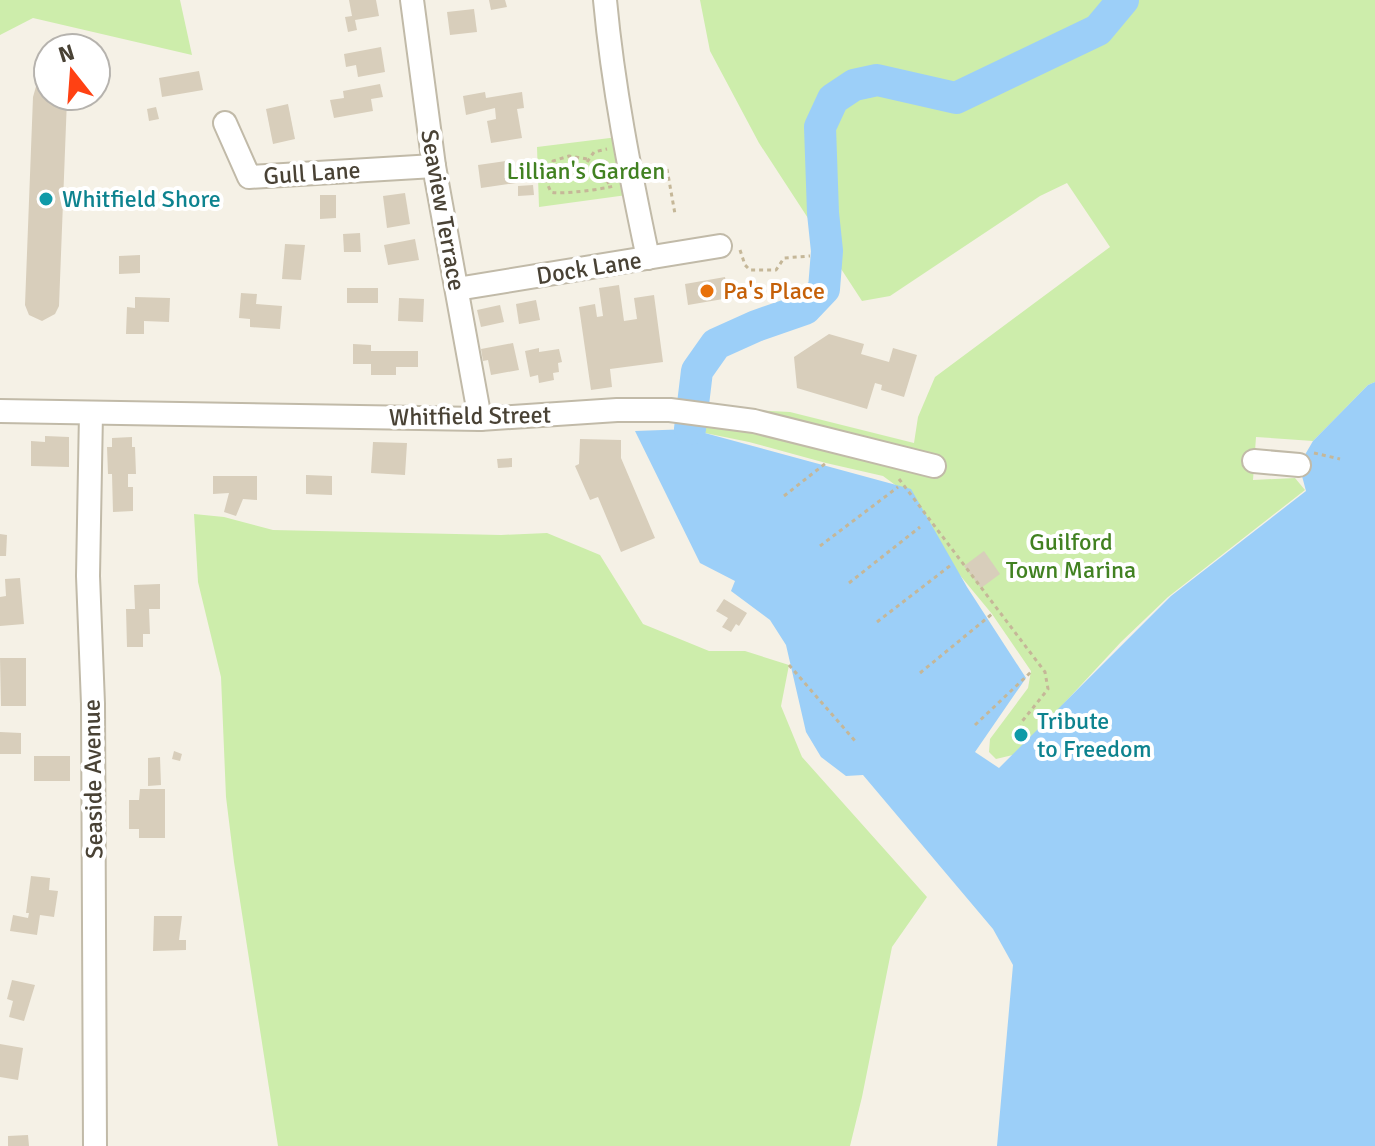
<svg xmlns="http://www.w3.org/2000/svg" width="1375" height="1146" font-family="Signika,sans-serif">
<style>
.green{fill:#cdedab}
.water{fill:#9ccff8}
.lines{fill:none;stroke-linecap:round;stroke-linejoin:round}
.river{stroke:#9ccff8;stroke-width:32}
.building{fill:#d8cebb}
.minor-casing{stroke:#c1baa8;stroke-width:26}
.path{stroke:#c5b798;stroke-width:3;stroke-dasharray:4 4;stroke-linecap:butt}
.minor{stroke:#fff;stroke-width:22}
.culture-dot{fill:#0f9aa8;stroke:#fff;stroke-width:3}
.food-dot{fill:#e8710a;stroke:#fff;stroke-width:3}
.labels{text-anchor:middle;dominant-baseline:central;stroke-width:8;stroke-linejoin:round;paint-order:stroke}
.park-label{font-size:24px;fill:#418121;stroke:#fff}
.street-label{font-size:24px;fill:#494235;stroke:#fff}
.culture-label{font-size:24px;fill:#0d838f;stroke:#fff;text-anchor:start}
.food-label{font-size:24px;fill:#c56008;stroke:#fff;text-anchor:start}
</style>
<rect width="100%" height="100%" fill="#f5f1e6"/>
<g class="green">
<polygon points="0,0 180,0 192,55 33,18 0,35"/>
<polygon points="700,0 1375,0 1375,382 1368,385 1313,441 1256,437 1253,480 1295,478 1305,490 1168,597 1121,642 1017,754 996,759 989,752 990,739 1028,688 1031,671 992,614 920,527 898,487 883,476 826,463 749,442 705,433 709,408 790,412 914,443 918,417 935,377 1110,247 1067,183 1040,196 890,296 862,301 759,143 710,51"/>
<polygon points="618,137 627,195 539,207 537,147"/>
<polygon points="194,514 224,517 273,530 501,535 547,533 600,555 643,624 709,651 745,651 789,665 781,706 802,757 927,897 892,947 862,1097 850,1146 278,1146 234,862 226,797 221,677 198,582"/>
</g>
<polygon class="water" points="1375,382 1375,1146 997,1146 1013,965 993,929 863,775 846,776 821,757 806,732 786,645 770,620 731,591 735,581 700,563 635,431 690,429 911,489 967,587 1026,678 975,752 999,768 1171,596 1306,491 1299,465 1313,441 1368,385"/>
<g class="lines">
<polyline class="river" points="690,429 697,371 716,344 756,326 805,309 824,289 827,251 823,213 820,127 833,99 854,85 877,80 956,98 1098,30 1123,0"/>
</g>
<g class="building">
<polygon points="349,0 376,0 379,16 355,20 357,30 348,32 345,17 352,16"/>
<polygon points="489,0 505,0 507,7 491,10"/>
<polygon points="474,9 477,32 450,35 447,12"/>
<polygon points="381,47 385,72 358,77 356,65 346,67 344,54"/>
<polygon points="199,71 203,90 162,97 159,78"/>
<polygon points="48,79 48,96 67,96 67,99 59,306 55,314 42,321 29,315 25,305 33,97 37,83"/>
<polygon points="380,84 383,97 371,99 373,111 334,118 330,100 344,98 343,91"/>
<polygon points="485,92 486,98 522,92 524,108 517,109 522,138 491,143 487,121 496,119 495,108 466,115 463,96"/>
<polygon points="288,104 295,139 273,144 266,109"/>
<polygon points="156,107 159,119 149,121 147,109"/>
<polygon points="506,161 507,171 514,170 516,183 481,188 478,165"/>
<polygon points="533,185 534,195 518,196 518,186"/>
<polygon points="405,193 410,224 387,228 383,196"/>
<polygon points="320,195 336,195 336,218 320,219"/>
<polygon points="360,233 361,252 344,252 343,234"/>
<polygon points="415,239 419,260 388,265 384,245"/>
<polygon points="285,244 305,245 301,280 282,279"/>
<polygon points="140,255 140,273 119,274 119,256"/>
<polygon points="725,277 729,298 688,305 685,284"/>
<polygon points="619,285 624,321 637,319 634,298 654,295 663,362 610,369 612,387 591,390 579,307 595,304 597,317 603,316 599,288"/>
<rect x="347" y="288" width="31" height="15"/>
<polygon points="241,293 257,294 256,304 282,306 280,329 250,327 250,319 239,318"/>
<polygon points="135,297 170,298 169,322 144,321 144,334 126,334 127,307 135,308"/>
<polygon points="399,298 424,299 423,322 398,321"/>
<polygon points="536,300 540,320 519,324 516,304"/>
<polygon points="500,305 504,322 481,327 477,310"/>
<polygon points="829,334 864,344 861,354 889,362 893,348 917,355 904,397 881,390 882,385 875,383 867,409 797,388 794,357"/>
<polygon points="513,343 519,370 491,375 488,360 483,361 481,349"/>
<polygon points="353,344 371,345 371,351 418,351 418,367 396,367 396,375 371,375 371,364 353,364"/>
<polygon points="539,348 539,352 559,349 562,362 558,363 559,372 553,373 554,380 539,383 538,375 530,377 525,351"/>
<polygon points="45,436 69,437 69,467 31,466 31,441 45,442"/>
<polygon points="132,437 132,447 135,447 136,474 128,474 128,487 133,487 133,511 113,512 112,474 108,474 107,447 112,447 112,438"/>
<polygon points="580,439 621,440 621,458 655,538 621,552 598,497 590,500 575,466 579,464"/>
<polygon points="373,442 407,443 405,475 371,473"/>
<polygon points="512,458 512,467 498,468 497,459"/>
<polygon points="306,475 332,476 332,495 306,494"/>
<polygon points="213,476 257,476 257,500 243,499 236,516 224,512 229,493 213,494"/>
<polygon points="0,534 7,535 6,556 0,556"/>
<polygon points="984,551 1000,574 981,588 964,566"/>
<polygon points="20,578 24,624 0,626 0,597 6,596 5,579"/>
<polygon points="160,584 160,609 149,609 150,634 143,634 143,647 127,647 126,609 135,609 134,585"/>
<polygon points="724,599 747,613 739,626 736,624 731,632 722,627 728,618 716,611"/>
<polygon points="0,658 26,658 26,706 1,706"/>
<polygon points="0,732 21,733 21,754 0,754"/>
<polygon points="174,751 182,754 180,761 172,759"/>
<rect x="34" y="756" width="36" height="25"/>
<polygon points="160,757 161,785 148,786 148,758"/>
<polygon points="140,789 165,789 165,838 139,838 139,829 129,829 129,800 139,800"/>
<polygon points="31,876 50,878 49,890 58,891 54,917 40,915 37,935 10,931 13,915 28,918 29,913 26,913"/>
<polygon points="154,916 182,916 179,940 186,940 186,950 153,951"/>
<polygon points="12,980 35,985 24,1021 9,1017 13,1001 7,999"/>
<polygon points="0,1044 23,1048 18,1080 0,1077"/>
<polygon points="28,1135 29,1146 8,1146 8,1136"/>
</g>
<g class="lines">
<g class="minor-casing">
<g id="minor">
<polyline points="412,0 434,166 480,419"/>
<path d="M 605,0 C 613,87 630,173 648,258"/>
<polyline points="225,123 249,177 434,166"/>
<polyline points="457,289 720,246"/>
<polyline points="0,411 480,419 617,410 670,410 754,421 934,466"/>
<polyline points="91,413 88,576 93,704 95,1146"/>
<polyline points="1254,461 1299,465"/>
</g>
</g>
<g class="path">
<path d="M 587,159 L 569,156 L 553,161 L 554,173 L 546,181 L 551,192 C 558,195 606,189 613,186"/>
<polyline points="607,161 600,168 610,186"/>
<polyline points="667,169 675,214"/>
<polyline points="554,173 570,176 579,174 594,152 607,149"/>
<polyline points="740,250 745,265 750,270 776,270 784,258 810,256"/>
<polyline points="1314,453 1340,459"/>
<polyline points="899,479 1045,672 1048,689 1020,724"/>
<polyline points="784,496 826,463"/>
<polyline points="820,546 898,487"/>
<polyline points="849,583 920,527"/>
<polyline points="877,622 951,565"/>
<polyline points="789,665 856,742"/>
<polyline points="920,673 992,614"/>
<polyline points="975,725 1032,671"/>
</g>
<use href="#minor" class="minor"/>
</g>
<g class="culture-dot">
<circle cx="46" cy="199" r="8"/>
<circle cx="1021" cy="735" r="8"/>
</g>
<circle class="food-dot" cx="707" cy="291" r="8"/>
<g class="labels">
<g class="park-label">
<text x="586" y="171">Lillian's Garden</text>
<text x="1071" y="542">Guilford<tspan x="1071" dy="28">Town Marina</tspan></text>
</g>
<g class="street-label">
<text transform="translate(312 173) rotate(-4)">Gull Lane</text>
<text transform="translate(443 210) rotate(80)">Seaview Terrace</text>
<text transform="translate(589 268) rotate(-9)">Dock Lane</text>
<text transform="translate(470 416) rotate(-1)">Whitfield Street</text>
<text transform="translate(93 779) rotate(-91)">Seaside Avenue</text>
</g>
<g class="culture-label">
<text x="62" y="199">Whitfield Shore</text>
<text x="1037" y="721">Tribute<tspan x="1037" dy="28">to Freedom</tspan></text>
</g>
<g class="food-label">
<text x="723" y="291">Pa's Place</text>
</g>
</g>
<g transform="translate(72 72) rotate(343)"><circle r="38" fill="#ffffff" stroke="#b6b3ae" stroke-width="2"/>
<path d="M0-6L14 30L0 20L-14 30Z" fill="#ff4113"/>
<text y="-12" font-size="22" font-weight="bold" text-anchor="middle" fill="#494235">N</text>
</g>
</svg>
